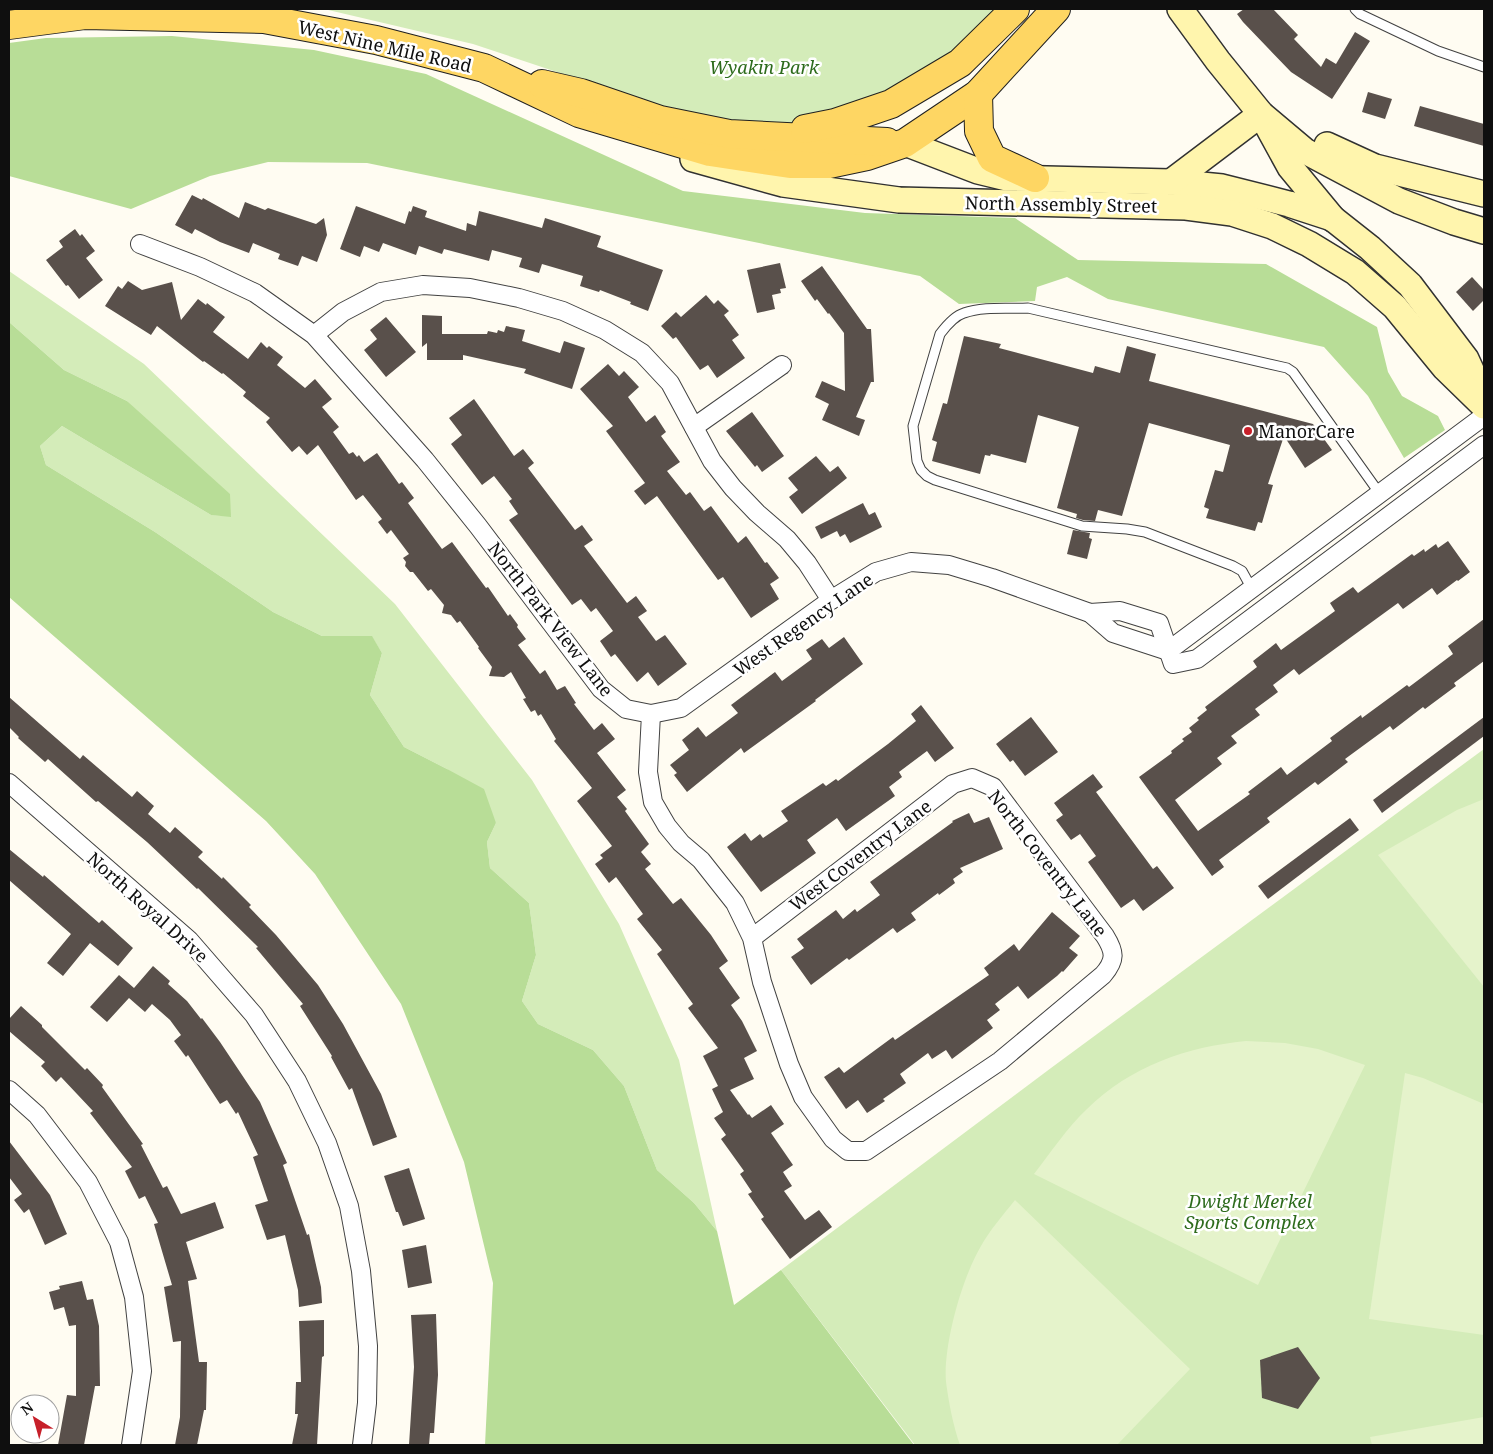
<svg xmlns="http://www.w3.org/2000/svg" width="1493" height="1454" font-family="'Noto Serif',serif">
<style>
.green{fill:#d4ecb9}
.forest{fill:#b8dd97}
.pitch{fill:#e5f3cb}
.building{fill:#59504b}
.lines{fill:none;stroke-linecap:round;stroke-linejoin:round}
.lane-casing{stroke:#424242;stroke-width:11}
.street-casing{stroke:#424242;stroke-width:20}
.secondary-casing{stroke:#313131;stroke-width:28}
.primary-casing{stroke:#202020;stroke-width:30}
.lane{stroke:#fff;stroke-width:9}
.street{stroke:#fff;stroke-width:18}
.secondary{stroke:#fff5ad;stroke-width:25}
.primary{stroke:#fed663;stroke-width:28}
.poi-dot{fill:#c7202a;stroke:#fff;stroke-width:2}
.labels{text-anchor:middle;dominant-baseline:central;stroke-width:5;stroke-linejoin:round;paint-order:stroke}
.street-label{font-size:18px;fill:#0f0f0f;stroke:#fff}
.park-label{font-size:18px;font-style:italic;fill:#2d6b1c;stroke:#fff}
.poi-label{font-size:18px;fill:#0f0f0f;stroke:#fff;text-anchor:start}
</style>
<rect width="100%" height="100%" fill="#fffcf2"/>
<g class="green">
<polygon points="324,9 1006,9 917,85 806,124 747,126 674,111 473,44"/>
<polygon points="9,271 144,364 395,604 532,780 619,924 679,1060 717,1231 694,1203 657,1170 624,1086 593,1050 538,1024 522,1001 536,955 529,903 490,868 487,842 496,823 447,769 404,747 370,695 382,653 372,637 322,636 273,612 155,532 46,465 40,446 62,426 211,515 231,516 127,401 64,370 9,322"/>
<polygon points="1484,749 1484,1445 915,1445 781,1270 1051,1068"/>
</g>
<g class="forest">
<polygon points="172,36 314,50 426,74 683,191 865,213 1015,218 1078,260 1266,264 1377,327 1388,372 1402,396 1438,416 1445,430 1404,458 1368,396 1324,347 1108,299 1067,277 1037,287 1035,301 959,304 920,276 367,163 268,162 210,176 131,209 9,176 9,43 46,38"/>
<polygon points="9,322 64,370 127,401 230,494 231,517 211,515 62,426 40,446 46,465 155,532 273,612 322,636 372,636 382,653 370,695 404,747 447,769 484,789 496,823 487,842 490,868 529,903 536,955 522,1001 538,1024 593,1050 624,1086 657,1170 694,1203 717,1231 734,1305 781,1270 914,1445 485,1445 493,1283 464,1162 401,1004 315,874 266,821 9,597"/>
</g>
<g class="pitch">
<polygon points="1484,799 1484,987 1378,855 1457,810"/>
<path d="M 1246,1041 L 1285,1043 L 1318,1049 L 1365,1065 L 1258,1285 L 1034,1174 C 1051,1152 1067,1128 1087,1109 C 1131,1066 1186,1047 1246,1041 Z"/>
<polygon points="1405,1073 1423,1078 1484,1104 1484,1335 1369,1319"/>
<path d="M 1015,1200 L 1190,1369 L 1117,1445 L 960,1445 C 953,1425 949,1404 946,1382 C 943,1345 962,1278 981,1246 C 990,1230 1003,1215 1015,1200 Z"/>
<polygon points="1484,1417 1484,1445 1372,1445 1370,1437"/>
</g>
<g class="building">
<polygon points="1244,9 1273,9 1298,35 1294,39 1321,67 1326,58 1336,64 1355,32 1370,41 1332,99 1291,72 1243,22 1237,14"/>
<polygon points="1368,92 1392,99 1385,119 1362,112"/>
<polygon points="1420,106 1484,124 1484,146 1414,126"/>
<polygon points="192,195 202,200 203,198 239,218 245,202 265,210 268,208 316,224 324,218 327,235 317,262 302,256 298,266 278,259 280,254 253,243 249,253 220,242 195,229 192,234 175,225"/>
<polygon points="356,206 405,224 409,211 411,212 413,206 427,211 425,217 466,231 467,223 476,226 479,211 542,228 545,218 601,236 597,247 663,270 648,311 630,304 631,302 600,290 599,292 580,286 583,276 542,264 539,273 519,267 522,258 492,250 489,261 444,249 442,254 419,246 416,255 383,243 379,252 364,246 360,257 340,249"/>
<polygon points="75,229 80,236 82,234 95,251 86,258 103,280 79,299 68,285 66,286 46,260 63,247 59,241"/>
<polygon points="780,263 786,288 780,289 781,293 772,295 775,309 757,313 747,270"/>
<polygon points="822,266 867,329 871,329 874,382 871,382 856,417 865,420 859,436 822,420 829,404 815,397 822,381 845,391 844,333 829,313 828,314 817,299 815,301 801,281"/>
<polygon points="1472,277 1484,290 1484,300 1473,311 1456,292"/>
<polygon points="128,281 142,290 172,282 181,320 198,299 206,305 207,303 225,317 213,332 248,359 261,342 267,348 269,346 283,357 277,365 305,388 315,379 332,399 322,407 339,427 333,432 349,454 353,452 357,457 359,455 364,462 377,453 399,484 402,482 414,498 408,503 442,549 452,542 486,588 488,587 508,616 510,614 518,625 517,627 526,639 518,645 540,674 545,670 557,690 565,686 576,703 574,704 594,730 602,723 615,739 597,753 626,790 617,797 627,809 625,811 649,844 641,852 651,864 645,869 673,904 681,898 711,935 728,961 719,968 740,998 731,1005 742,1021 757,1051 744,1058 754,1079 730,1090 748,1115 749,1114 752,1118 771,1105 784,1124 771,1133 793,1165 783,1172 792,1186 784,1191 805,1220 819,1210 832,1227 790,1259 761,1219 764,1217 748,1194 752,1192 740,1174 744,1171 721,1139 726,1135 714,1118 723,1112 712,1089 718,1086 703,1056 718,1048 688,1008 693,1004 657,954 662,950 637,919 643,914 616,877 609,883 595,864 603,858 600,855 612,846 577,801 592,788 554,741 556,739 541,714 538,716 535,710 531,712 523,699 526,698 511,672 504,677 489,676 492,667 478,648 479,647 460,621 457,623 451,615 442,613 444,605 431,589 428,591 413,572 410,572 405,566 406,562 403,558 409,554 391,530 387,534 378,522 382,519 363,495 356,500 318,445 307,455 299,446 292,452 266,422 270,418 243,396 246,392 223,373 222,374 204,361 203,362 157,326 151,335 105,306 118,286 122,289"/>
<polygon points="706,295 714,304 718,300 729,311 724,315 739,335 732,340 745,358 717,378 708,365 700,370 676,337 673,339 661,326 676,312 681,317"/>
<polygon points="422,315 442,316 442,334 487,334 488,331 497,333 498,330 504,332 506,326 525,330 522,341 560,353 564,341 585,348 572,389 524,373 526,369 463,355 463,360 427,360 427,343 422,347"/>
<polygon points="386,317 416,352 386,377 364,350 377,339 370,330"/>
<polygon points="964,336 1001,344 999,348 1093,373 1095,366 1120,373 1127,346 1156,354 1149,381 1313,424 1332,450 1305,468 1284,436 1268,484 1273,485 1262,523 1258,522 1255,531 1206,518 1209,509 1204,507 1215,470 1223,472 1230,445 1149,423 1122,516 1098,510 1095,521 1083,520 1076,518 1077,514 1057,508 1079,427 1038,415 1026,463 991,454 990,456 985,455 980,474 932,461 937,442 932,440 943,403 947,404"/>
<polygon points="608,364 619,376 624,371 639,387 628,397 646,422 655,415 666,432 661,436 680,462 667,471 686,495 690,492 704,511 711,506 738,543 746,536 765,563 767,562 779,578 770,584 779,599 751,618 723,577 718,580 657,496 645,505 634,491 645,483 606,431 613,426 580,389"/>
<polygon points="474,399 514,456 523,449 534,463 528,468 575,530 582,525 593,540 584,546 627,603 636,596 647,611 638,617 656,641 665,635 687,664 658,686 648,672 637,682 615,654 611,657 600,641 613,631 596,608 591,612 581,599 572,605 509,520 518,514 509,501 512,499 494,476 482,485 451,444 462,435 449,418"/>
<polygon points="752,412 784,456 762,472 757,465 755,467 726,431"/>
<polygon points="816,456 830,472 838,466 847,478 802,514 789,497 798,490 788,478"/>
<polygon points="863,503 869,515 875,512 882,527 850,543 845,534 840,537 837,531 821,539 815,527"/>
<polygon points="1073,530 1090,533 1089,538 1092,539 1087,559 1067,554"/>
<polygon points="1448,541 1470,572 1458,581 1457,580 1437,595 1432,588 1403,609 1398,603 1299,675 1294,669 1273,685 1278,692 1255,709 1260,715 1231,736 1237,743 1217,758 1222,764 1175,800 1198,831 1250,794 1248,792 1281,767 1287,775 1332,741 1330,738 1361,715 1362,718 1407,685 1409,687 1453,654 1448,646 1484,619 1484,661 1454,683 1456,686 1425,709 1423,707 1393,730 1390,726 1345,759 1348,762 1318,785 1315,782 1267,818 1270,822 1219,860 1224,867 1212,876 1139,777 1172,753 1171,751 1184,741 1182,739 1192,732 1189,728 1199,720 1197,718 1207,710 1205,707 1257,667 1253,661 1276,643 1281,650 1335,611 1330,603 1353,587 1358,593 1412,554 1414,556 1424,549 1425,552 1436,544 1438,548"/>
<polygon points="844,637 863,664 815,700 816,701 744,753 741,748 687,792 674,775 677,773 670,765 689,750 682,740 698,727 706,737 738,713 731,705 775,672 782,681 812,659 806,650 822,639 829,648"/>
<polygon points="9,697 80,759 83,755 132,797 137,791 154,806 148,814 170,833 175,827 203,852 198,857 222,879 223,877 251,905 249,907 276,935 318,985 343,1024 381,1094 397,1137 373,1146 352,1088 349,1090 331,1057 332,1056 300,1006 303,1004 256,948 258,947 198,888 197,889 147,842 98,801 96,802 48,759 45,762 18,738 19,737 9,727"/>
<polygon points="921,705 954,748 935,762 927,751 899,772 902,777 889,787 895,796 846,831 837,818 807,840 816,853 761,892 727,847 745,833 751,841 760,834 763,838 788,821 781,811 823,783 826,786 836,779 838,781 888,744 916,721 911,714"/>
<polygon points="1031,717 1058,752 1025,776 1013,760 1010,762 996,744"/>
<polygon points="1484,717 1484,736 1382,813 1373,800"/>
<polygon points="1093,774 1103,787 1096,792 1153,869 1157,866 1174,888 1143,911 1134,899 1121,908 1088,862 1096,856 1080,834 1071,840 1056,820 1063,815 1054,803"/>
<polygon points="969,813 974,823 989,817 1003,849 960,868 963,872 953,879 955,883 939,895 938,893 911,913 916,920 897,933 893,928 849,960 847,958 811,985 791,957 804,948 797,939 836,910 843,919 855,909 857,912 880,895 870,882 953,822 952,821"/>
<polygon points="1350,818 1359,830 1268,899 1258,886"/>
<polygon points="9,849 43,877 44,875 99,923 102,920 133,948 118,966 90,943 63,976 47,963 71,934 9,880"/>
<polygon points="1052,912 1080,936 1069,948 1078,955 1063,972 1062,971 1057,976 1028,999 1018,986 995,1004 1000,1010 987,1020 993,1028 952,1059 946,1050 932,1059 928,1053 900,1074 906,1083 883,1099 885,1101 867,1113 858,1100 846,1109 824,1077 839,1067 844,1073 893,1037 895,1040 989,975 984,968 1014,944 1019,951"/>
<polygon points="153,966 170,981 168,984 187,1001 201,1019 202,1018 220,1042 260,1102 287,1163 283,1165 307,1235 309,1234 321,1287 322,1303 299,1307 298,1290 285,1235 267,1240 255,1205 268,1201 253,1157 258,1155 238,1112 236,1114 227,1100 220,1104 188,1055 186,1057 174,1041 181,1035 170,1020 152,1004 145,1012 129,998 107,1022 90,1007 119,975 134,988"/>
<polygon points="21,1006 42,1025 42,1027 85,1070 87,1068 103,1085 102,1087 143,1144 141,1145 163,1188 167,1186 181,1214 215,1202 224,1228 186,1242 197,1279 188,1281 199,1362 207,1362 206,1410 204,1410 197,1445 175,1445 180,1417 181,1341 173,1342 164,1287 172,1285 154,1224 158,1223 145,1196 139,1199 125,1171 132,1167 90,1113 93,1111 61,1077 56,1082 41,1066 45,1062 9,1031 9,1019"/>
<polygon points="9,1141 50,1195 67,1234 45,1245 29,1209 24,1213 14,1200 22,1194 9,1177"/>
<polygon points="409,1168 425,1219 403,1226 398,1212 396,1212 384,1176"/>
<polygon points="426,1245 432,1283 408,1288 402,1250"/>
<polygon points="82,1281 87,1300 93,1299 99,1326 100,1386 95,1386 84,1445 58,1445 67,1395 76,1396 76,1325 69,1326 64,1307 54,1310 49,1292 60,1289 59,1286"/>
<polygon points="436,1314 438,1375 434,1433 430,1433 429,1445 409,1445 414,1367 411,1315"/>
<polygon points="324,1320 324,1356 322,1357 317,1445 292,1445 298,1414 295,1414 296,1382 301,1382 299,1321"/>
<polygon points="1298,1347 1320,1378 1298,1409 1262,1398 1260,1360"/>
</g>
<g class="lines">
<g class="lane-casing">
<g id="lane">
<polyline points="1355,9 1360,14 1438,51 1484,67"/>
<path d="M 1252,589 L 1242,571 L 1233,566 L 1145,532 L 1127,529 L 1082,526 L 935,480 L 927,476 L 921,470 L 917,461 L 913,426 L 940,334 C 946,326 954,316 964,313 C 983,306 1008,309 1028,308 L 1287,368 L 1293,372 L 1380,494"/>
</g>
</g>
<g class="street-casing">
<g id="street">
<path d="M 140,244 L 200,267 L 255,293 L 314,335 L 425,460 L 478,526 L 601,689 L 626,709 L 651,714 L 648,772 L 653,802 L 667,826 L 681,843 L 701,860 L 735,903 L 752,938 L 762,982 L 789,1064 L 803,1097 L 833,1139 L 848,1151 L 866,1151 L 1000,1061 L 1103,975 C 1116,960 1115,952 1105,936 L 993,787 L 972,778 L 953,784 L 752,938"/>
<polyline points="314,335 343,312 381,292 423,285 470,288 519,298 563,311 605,330 642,353 670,383 712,461 733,488 757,513 787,539 807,563 831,600"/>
<polyline points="694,427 782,365"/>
<polyline points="1090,613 1113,633 1168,651"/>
<polyline points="1168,651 1484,416"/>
<polyline points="651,714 681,708 831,600 876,572 911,562 949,565 992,578 1090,613 1120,611 1159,623 1173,664 1197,659 1484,445"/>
<polyline points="9,783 189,940 254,1015 297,1081 327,1143 349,1206 361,1271 368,1346 367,1403 362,1445"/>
<polyline points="9,1090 37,1115 88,1182 119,1242 134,1297 142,1371 131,1445"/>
</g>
</g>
<g class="secondary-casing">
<g id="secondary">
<polyline points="1180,9 1218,61 1261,114 1305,151 1399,201 1454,222 1484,231"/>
<polyline points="1267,125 1290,167 1333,219"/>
<polyline points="905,143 978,171 1007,178 1171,182 1222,187 1289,204 1332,218 1370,248 1410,285 1466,359 1484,398"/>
<polyline points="1327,145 1375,167 1484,194"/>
<polyline points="693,159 783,184 899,200 1186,207 1232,213 1272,226 1309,244 1355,272 1395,307 1445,368 1484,406"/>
<polyline points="1171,182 1261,114"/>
</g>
</g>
<g class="primary-casing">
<g id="primary">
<polyline points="9,25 85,15 264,19 376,40 484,68 579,113 710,152 790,164 829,164 867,156 905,143 978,94 1056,9"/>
<polyline points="542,84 581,93 660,120 729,134 887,142"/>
<polyline points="978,94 979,131 992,158 1035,178"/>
<polyline points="805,129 835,123 891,104 960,63 1015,9"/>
</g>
</g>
<use href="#lane" class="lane"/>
<use href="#street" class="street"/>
<use href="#secondary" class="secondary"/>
<use href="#primary" class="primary"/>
</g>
<circle class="poi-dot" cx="1248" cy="431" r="5"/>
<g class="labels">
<g class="street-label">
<text transform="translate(385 46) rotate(13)">West Nine Mile Road</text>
<text transform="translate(1061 204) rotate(1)">North Assembly Street</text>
<text transform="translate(551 619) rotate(52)">North Park View Lane</text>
<text transform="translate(803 624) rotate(-35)">West Regency Lane</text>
<text transform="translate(860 855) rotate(-37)">West Coventry Lane</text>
<text transform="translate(1048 863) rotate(52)">North Coventry Lane</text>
<text transform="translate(148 907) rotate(42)">North Royal Drive</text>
</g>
<g class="park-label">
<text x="764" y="67">Wyakin Park</text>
<text x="1250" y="1201">Dwight Merkel<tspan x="1250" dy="21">Sports Complex</tspan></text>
</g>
<g class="poi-label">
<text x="1258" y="431">ManorCare</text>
</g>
</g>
<rect width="1493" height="1454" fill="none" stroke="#0f0f0f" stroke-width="20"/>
<g transform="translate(35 1419) rotate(323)"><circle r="24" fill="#ffffff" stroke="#9f9f9f"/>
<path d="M0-4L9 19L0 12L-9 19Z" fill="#c7202a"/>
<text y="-8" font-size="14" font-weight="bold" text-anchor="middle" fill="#0f0f0f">N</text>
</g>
</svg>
